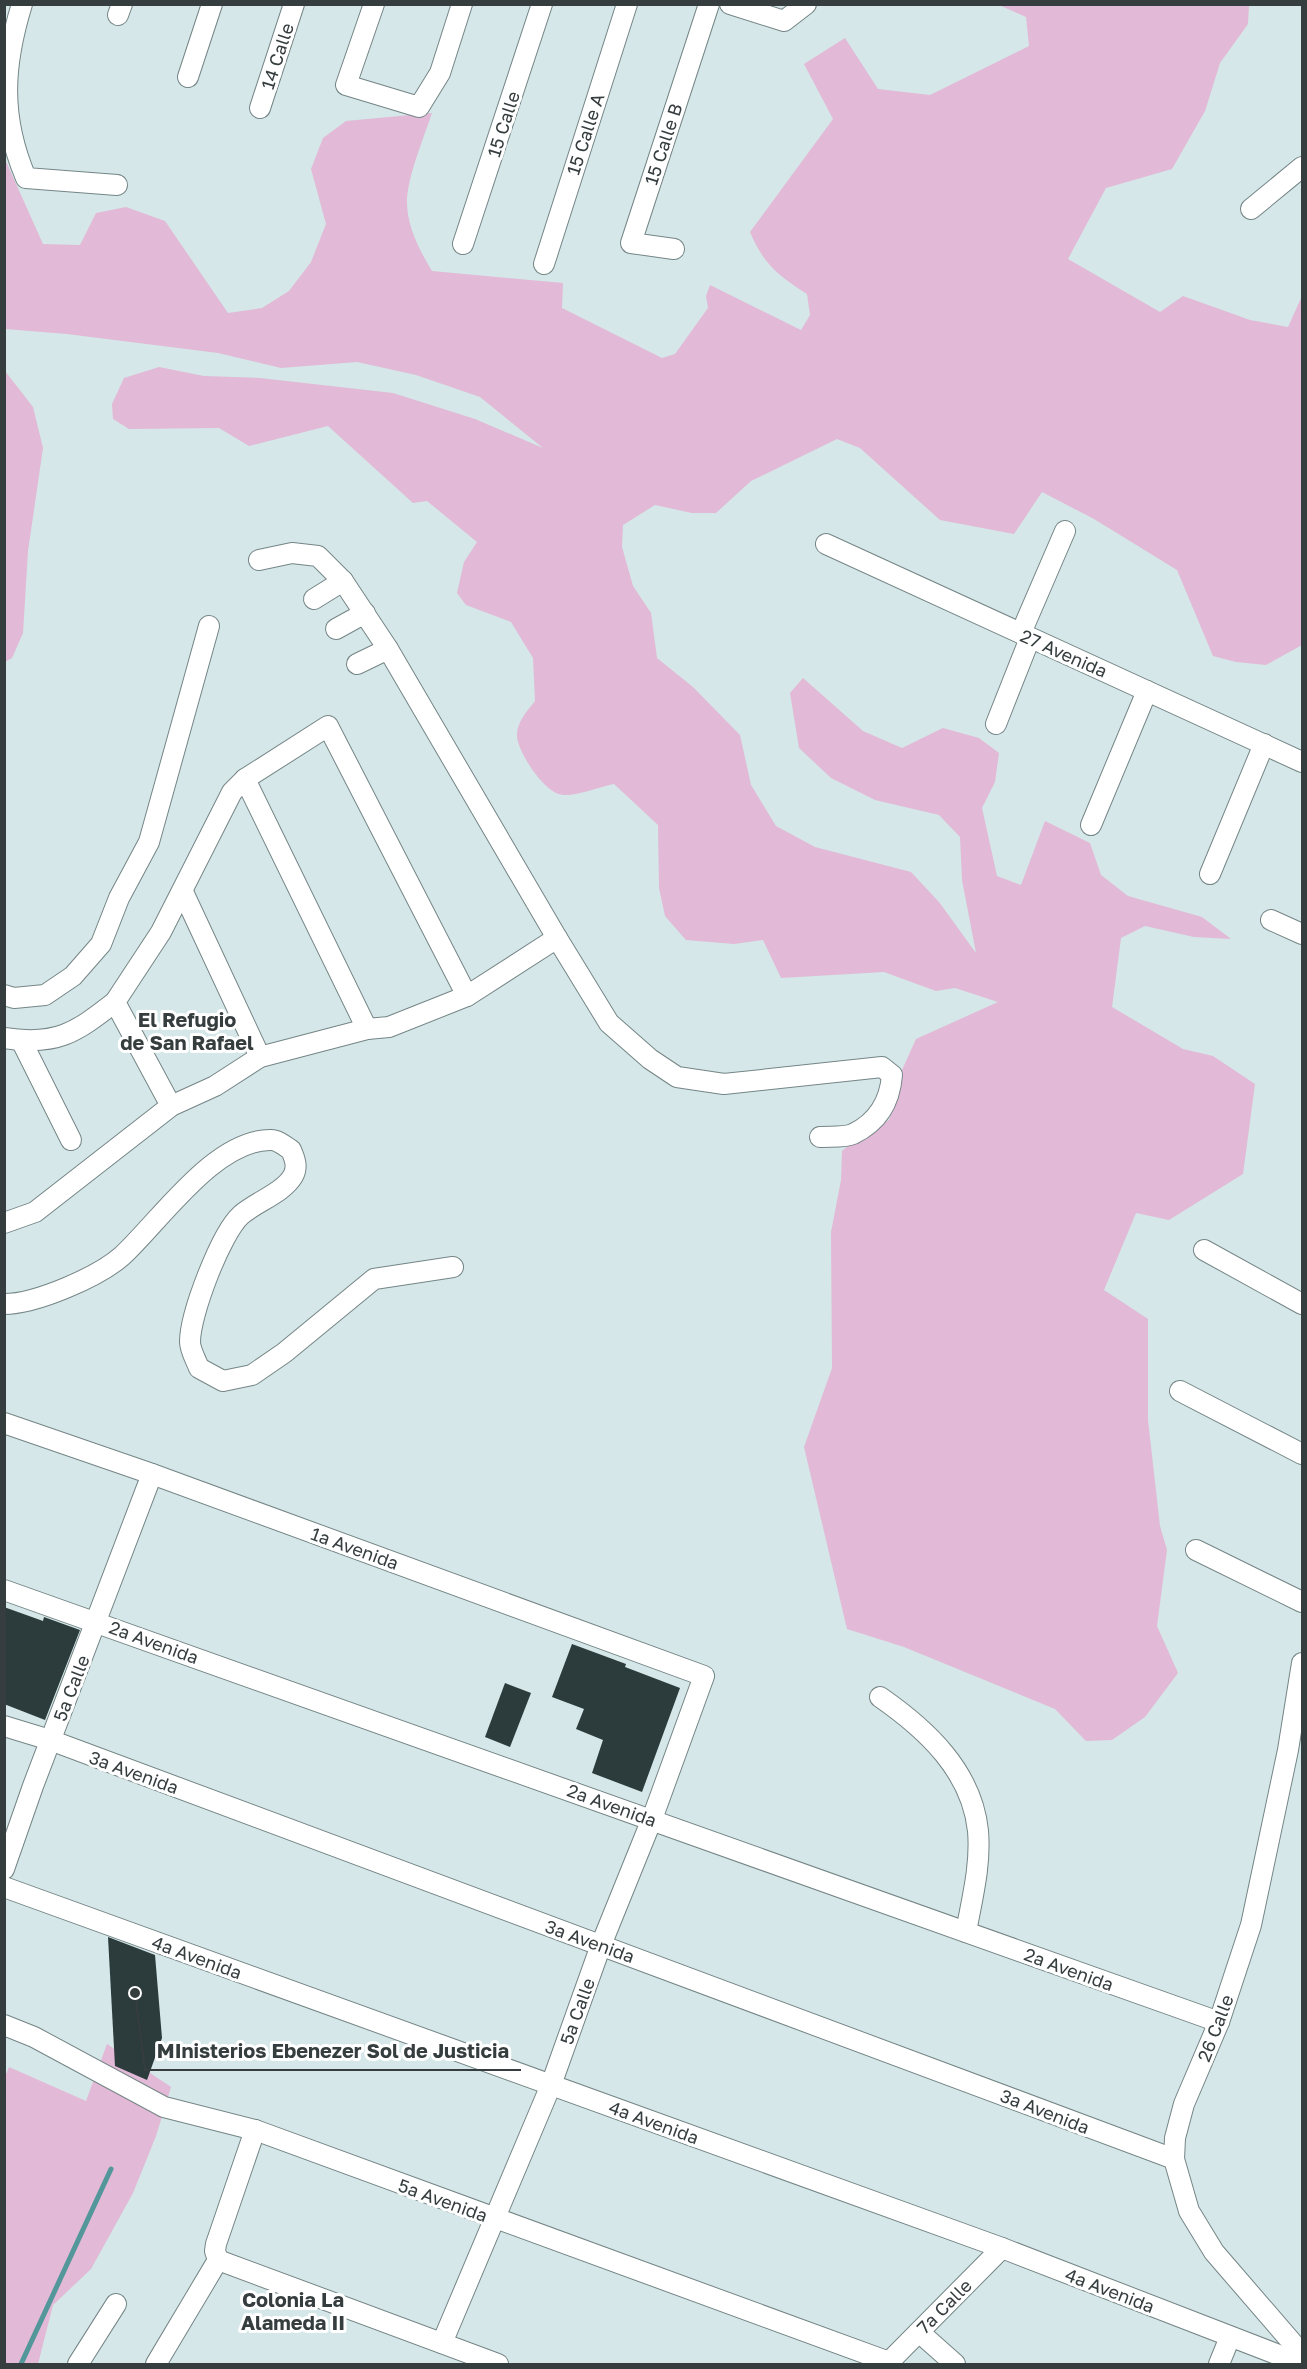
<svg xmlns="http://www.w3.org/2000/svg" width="1307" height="2369" font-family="'Golos Text',sans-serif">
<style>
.green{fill:#e2b9d6}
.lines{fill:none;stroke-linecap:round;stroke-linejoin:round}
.stream{stroke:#53979b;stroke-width:5}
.building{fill:#2c3b3c}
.minor-casing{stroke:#758586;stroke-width:22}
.minor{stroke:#fff;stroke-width:20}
.labels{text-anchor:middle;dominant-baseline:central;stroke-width:6;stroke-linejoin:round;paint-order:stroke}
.street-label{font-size:18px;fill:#363d3e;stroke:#fff}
.neighbourhood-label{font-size:20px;font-weight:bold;fill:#363d3e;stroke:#fff}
.leader{fill:none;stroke:#363d3e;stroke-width:2}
.callout-dot{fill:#363d3e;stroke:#fff;stroke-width:2}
.callout-label{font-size:20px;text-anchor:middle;font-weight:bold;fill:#363d3e;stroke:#fff;stroke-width:6;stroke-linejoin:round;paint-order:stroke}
</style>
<rect width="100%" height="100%" fill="#d5e7e8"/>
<g class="green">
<path d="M 999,5 L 1249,5 L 1248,24 L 1220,63 L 1205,111 L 1172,169 L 1106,188 L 1068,259 L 1160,312 L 1183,296 L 1250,320 L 1288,327 L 1302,296 L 1302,645 L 1266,665 L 1236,662 L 1213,656 L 1177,570 L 1094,519 L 1042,492 L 1014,534 L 940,520 L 860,448 L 837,439 L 751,481 L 716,513 L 692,513 L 655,505 L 623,525 L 622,547 L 633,586 L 651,613 L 657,658 L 693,687 L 740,735 L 751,785 L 776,826 L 815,847 L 911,872 L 939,902 L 976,953 L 962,880 L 960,837 L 939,815 L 875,800 L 831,778 L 799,748 L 790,693 L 803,678 L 863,731 L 902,748 L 943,728 L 979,738 L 999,753 L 995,782 L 982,808 L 997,876 L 1021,885 L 1045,821 L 1090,843 L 1101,875 L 1128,896 L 1202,917 L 1231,939 L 1194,937 L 1145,926 L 1121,938 L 1112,1007 L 1183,1049 L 1213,1056 L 1255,1084 L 1243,1174 L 1169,1220 L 1136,1213 L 1104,1290 L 1148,1319 L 1148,1420 L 1160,1526 L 1167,1550 L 1157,1626 L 1178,1673 L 1145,1717 L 1112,1740 L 1086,1741 L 1055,1709 L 904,1647 L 847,1629 L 804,1447 L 832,1368 L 831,1232 L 841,1180 L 842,1151 L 867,1130 L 889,1120 L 900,1089 L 902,1070 L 916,1039 L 998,1002 L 955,988 L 936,991 L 884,972 L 781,978 L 763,940 L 734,944 L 686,940 L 665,916 L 659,888 L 658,825 L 614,784 C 599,787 580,795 565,795 C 546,796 519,754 517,737 C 516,723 527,711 535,701 L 533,658 L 511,622 L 466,605 L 457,593 L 464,562 L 477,542 L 427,501 L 413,503 L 328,426 L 249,446 L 219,428 L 129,429 L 113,419 L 112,404 L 124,378 L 159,367 L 204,376 L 260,378 L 393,393 L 475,419 L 543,448 L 480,397 L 416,375 L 357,362 L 281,368 L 218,353 L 67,334 L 5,329 L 4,157 L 43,244 L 80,245 L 96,213 L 126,207 L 165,221 L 228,313 L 262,308 L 289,291 L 311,262 L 326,224 L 311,169 L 323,138 L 346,121 L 432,113 C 424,137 407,178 407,202 C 407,227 420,251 432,271 L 563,283 L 562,308 L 662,358 L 675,354 L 708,308 L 706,296 L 710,285 L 801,330 L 810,315 L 807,294 C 778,275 764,265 750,232 L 833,119 L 804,64 L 845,38 L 878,89 L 930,95 L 1029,46 L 1026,17 Z"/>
<polygon points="5,371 33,407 43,448 28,551 23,633 12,658 5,662"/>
<polygon points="107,2044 171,2087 156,2136 133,2193 91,2269 53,2305 38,2364 5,2364 5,2077 9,2067 86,2101"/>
</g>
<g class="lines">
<polyline class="stream" points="21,2364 111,2169"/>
</g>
<g class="building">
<polygon points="4,1607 43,1621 44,1617 80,1630 45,1720 4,1704"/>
<polygon points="572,1644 626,1664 625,1667 680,1688 642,1792 592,1773 603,1740 576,1729 584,1709 552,1697"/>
<polygon points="505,1683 531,1693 510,1747 485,1737"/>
<polygon points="108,1937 155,1955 162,2038 147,2080 115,2066"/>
</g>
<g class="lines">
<g class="minor-casing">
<g id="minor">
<path d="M 22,4 C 3,66 0,117 26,178 L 117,185"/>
<polyline points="374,4 346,85 419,107 440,73 462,4"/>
<polyline points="730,4 784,21 806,4"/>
<polyline points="118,15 122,4"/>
<polyline points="188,77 212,4"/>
<polyline points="260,108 294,4"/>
<polyline points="1251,209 1302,167"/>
<polyline points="463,244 542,4"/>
<polyline points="674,249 631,243 709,4"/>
<polyline points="544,264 627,4"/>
<polyline points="826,544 1302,762"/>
<polyline points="259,560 292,553 318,556 343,581 388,649 557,938"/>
<polyline points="314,599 343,581"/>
<polyline points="336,629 365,613"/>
<polyline points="1021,633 1065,531"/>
<polyline points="357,664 388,649"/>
<polyline points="996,724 1030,638"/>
<polyline points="245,779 367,1029"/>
<polyline points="1091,825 1147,691"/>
<polyline points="1210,874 1264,744"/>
<polyline points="183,892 260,1057"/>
<polyline points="1271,920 1302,934"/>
<polyline points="4,995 14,998 45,995 73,976 101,944 119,898 149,842 209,626"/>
<path d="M 4,1038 C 57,1046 75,1033 115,1002"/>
<polyline points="21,1040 71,1140"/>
<polyline points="171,1106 115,1002 161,932 232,792 245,779 328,726 467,996"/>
<path d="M 4,1223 L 35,1212 L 171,1106 L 215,1086 L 260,1057 L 367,1029 L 389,1027 L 467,996 L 557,938 L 609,1023 L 650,1059 L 677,1077 L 724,1084 L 882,1067 L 892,1075 C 890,1101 878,1122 853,1134 C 844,1138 829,1136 820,1137"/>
<polyline points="1204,1250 1302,1304"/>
<path d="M 4,1304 C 36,1304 98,1277 122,1256 C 160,1221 215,1139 271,1140 C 278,1140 285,1146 291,1150 C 295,1159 298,1167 293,1176 C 283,1193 256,1202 241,1215 C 221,1233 190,1314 190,1342 C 190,1350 196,1360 199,1368 L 223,1381 L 252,1375 L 284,1353 L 374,1279 L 453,1267"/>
<polyline points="1180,1391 1302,1454"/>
<polyline points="4,1423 152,1474 704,1676 652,1819 601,1945 551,2085 442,2343"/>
<polyline points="1196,1550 1302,1602"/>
<polyline points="4,1590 1219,2022"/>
<polyline points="1302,1663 1288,1750 1251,1925 1219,2022 1184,2104 1175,2138 1174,2159 1189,2211 1214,2252 1302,2354"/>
<path d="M 880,1697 C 926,1729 972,1771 978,1831 C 981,1865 972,1899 966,1932"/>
<polyline points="4,1726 50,1740 1174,2159"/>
<polyline points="4,1869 33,1786 152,1474"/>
<polyline points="4,1887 1002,2248 1302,2364"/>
<polyline points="4,2025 34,2037 164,2107 255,2130 889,2362"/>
<polyline points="218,2260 498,2364"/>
<polyline points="919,2332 955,2364"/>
<polyline points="78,2364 116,2304"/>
<polyline points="156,2364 218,2260 215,2251 216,2244 255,2130"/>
<polyline points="887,2364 1002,2248"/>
<polyline points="1219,2364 1230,2337"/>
</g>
</g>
<use href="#minor" class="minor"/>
</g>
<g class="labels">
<g class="street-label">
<text transform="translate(277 56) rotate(-72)">14 Calle</text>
<text transform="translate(503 124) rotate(-72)">15 Calle</text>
<text transform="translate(585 134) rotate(-72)">15 Calle A</text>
<text transform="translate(663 144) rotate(-72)">15 Calle B</text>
<text transform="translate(1064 653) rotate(24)">27 Avenida</text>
<text transform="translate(355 1548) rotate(20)">1a Avenida</text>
<text transform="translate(154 1642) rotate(20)">2a Avenida</text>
<text transform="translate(71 1688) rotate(-69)">5a Calle</text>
<text transform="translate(134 1772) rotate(20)">3a Avenida</text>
<text transform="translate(612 1805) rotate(20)">2a Avenida</text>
<text transform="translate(590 1941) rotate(20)">3a Avenida</text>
<text transform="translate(197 1957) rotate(20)">4a Avenida</text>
<text transform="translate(1069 1969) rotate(20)">2a Avenida</text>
<text transform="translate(577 2011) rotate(-70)">5a Calle</text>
<text transform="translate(1215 2028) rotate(-69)">26 Calle</text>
<text transform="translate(1045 2111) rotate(21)">3a Avenida</text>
<text transform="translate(654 2122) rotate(20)">4a Avenida</text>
<text transform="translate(443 2200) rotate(20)">5a Avenida</text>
<text transform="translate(1110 2290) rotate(21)">4a Avenida</text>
<text transform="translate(944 2306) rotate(-45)">7a Calle</text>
</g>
<g class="neighbourhood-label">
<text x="187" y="1019">El Refugio<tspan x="187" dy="23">de San Rafael</tspan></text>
<text x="293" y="2299">Colonia La<tspan x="293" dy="23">Alameda II</tspan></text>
</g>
</g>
<path class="leader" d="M135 1993L145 2070H521"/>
<circle class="callout-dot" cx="135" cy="1993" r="6"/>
<g class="callout-label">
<text x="333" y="2058">MInisterios Ebenezer Sol de Justicia</text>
</g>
<rect width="1307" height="2369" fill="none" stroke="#363d3e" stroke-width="12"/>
</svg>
